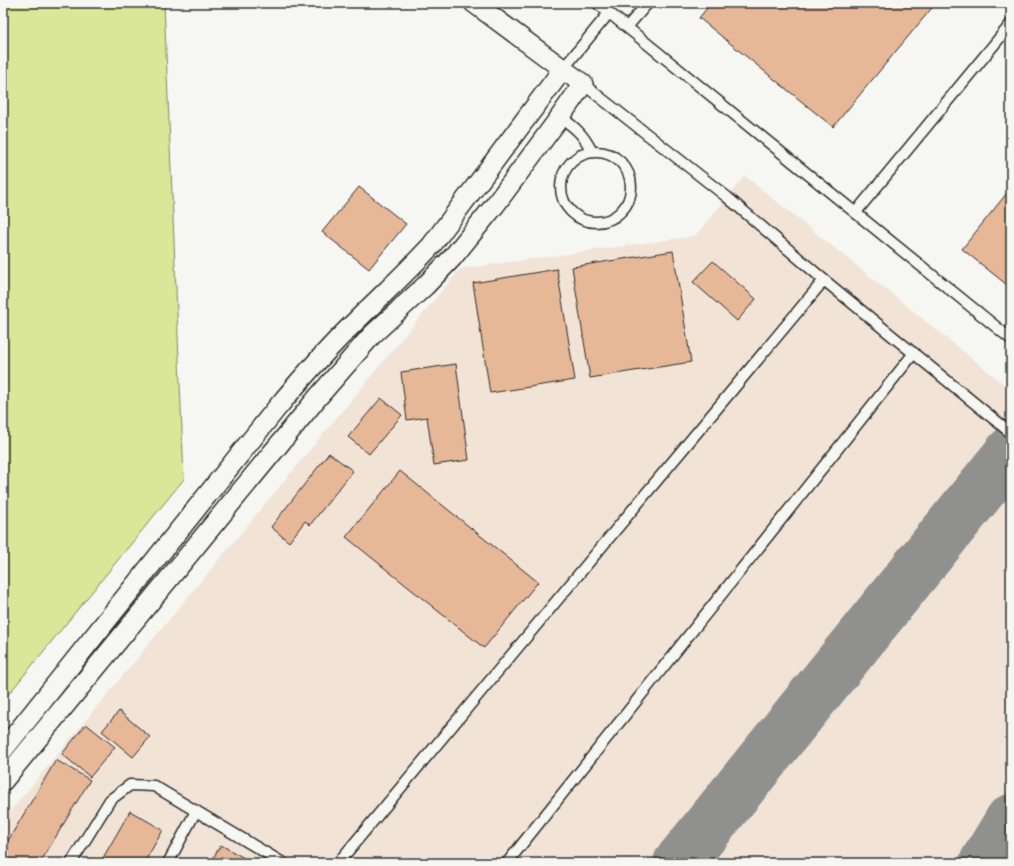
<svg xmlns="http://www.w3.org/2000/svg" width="1014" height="866" font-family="'Balsamiq Sans',sans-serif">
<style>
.built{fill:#f2e3d7}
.green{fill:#dae698;stroke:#828862}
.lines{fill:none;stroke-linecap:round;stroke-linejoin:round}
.taxiway{stroke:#90908e;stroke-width:52}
.building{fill:#e7b898;stroke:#2b2b2b}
.lane-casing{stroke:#2b2b2b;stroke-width:13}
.street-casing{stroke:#2b2b2b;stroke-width:22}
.lane{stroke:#f6f6f2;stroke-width:10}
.street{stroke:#f6f6f2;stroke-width:19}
</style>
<rect width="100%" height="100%" fill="#f6f6f2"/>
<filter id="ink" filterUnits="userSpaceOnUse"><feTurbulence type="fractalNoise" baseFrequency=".025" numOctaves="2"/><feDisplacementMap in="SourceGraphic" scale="8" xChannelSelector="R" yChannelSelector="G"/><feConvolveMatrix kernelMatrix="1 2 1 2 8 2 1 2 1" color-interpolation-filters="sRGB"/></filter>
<g filter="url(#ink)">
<polygon class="built" points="745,176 1011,390 1011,863 3,863 3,820 460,269 695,236"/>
<polygon class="green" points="3,3 164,3 184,479 3,701"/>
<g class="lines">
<g class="taxiway">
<polyline points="679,863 1011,452"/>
<polyline points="985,863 1011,820"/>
</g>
</g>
<g class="building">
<polygon points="711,3 936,3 833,127 699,18"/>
<polygon points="359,187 406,224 369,269 322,232"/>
<polygon points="1011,188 1011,288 962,249"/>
<polygon points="673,251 691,362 590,378 572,267"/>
<polygon points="713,261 756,299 737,321 693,282"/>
<polygon points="557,269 575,380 490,393 473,283"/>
<polygon points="456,364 469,460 434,465 427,417 407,420 401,372"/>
<polygon points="381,398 402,415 369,454 348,437"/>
<polygon points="329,453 353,471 310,525 305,521 289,542 271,527"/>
<polygon points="400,471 538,582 484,648 346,537"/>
<polygon points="119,711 150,737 133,757 102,731"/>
<polygon points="86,724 115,747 90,777 62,754"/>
<polygon points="56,760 90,780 40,863 3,863 3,849"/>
<polygon points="130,811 163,830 144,863 100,863"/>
<polygon points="221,845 253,863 210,863"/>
</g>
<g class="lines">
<g class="lane-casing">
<g id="lane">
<polyline points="597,3 1011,339"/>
<polyline points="627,27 648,3"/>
<polyline points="563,69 609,13"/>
<polyline points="583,84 727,197 824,280 1011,433"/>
<path d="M 560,117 C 575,127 584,135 592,152"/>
<circle cx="596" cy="187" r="35"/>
<polyline points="856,212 1011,24"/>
<polyline points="71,863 110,800 130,785 154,786 283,863"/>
<polyline points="168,863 196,811"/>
<polyline points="338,863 824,280"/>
<polyline points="507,863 914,353"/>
</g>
</g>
<g class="street-casing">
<g id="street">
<path d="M 3,750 L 276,409 C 301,379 327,349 356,321 C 381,296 407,272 431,246 L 563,69"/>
<polyline points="3,781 318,397 372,335 425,286 452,258 495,205 560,117 583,84 474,3"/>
</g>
</g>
<use href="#lane" class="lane"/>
<use href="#street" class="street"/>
</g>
</g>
<rect width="1014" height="866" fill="none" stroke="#f6f6f2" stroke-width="16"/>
<rect x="8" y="8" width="998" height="850" fill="none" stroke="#2b2b2b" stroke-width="1.5" filter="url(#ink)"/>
</svg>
